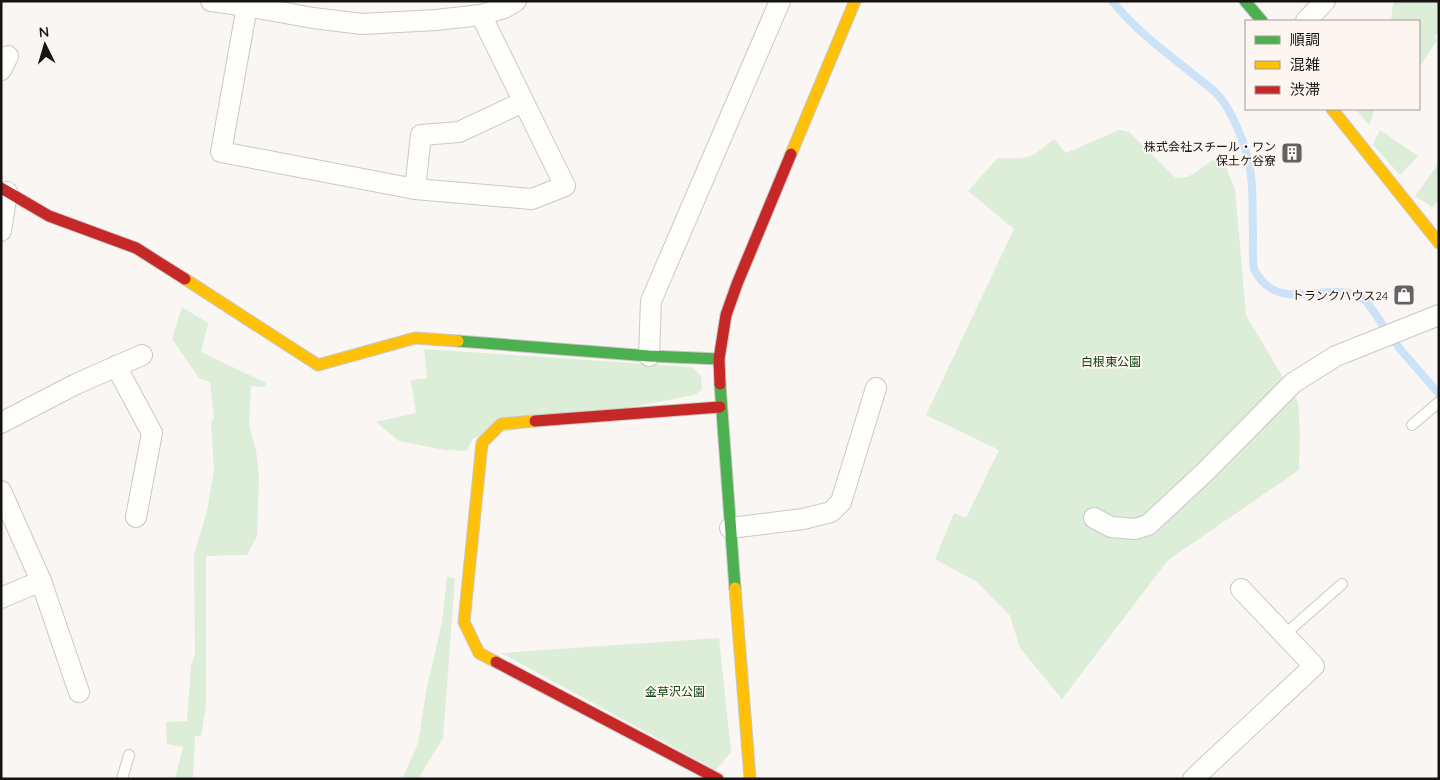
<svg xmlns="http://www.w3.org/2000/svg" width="1440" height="780" font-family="Quicksand,'Noto Sans JP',sans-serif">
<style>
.green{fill:#dcedd8}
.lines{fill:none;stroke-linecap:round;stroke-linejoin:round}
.stream{stroke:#cce2f6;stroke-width:8}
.lane-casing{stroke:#cbc8c5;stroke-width:12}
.street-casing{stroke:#cbc8c5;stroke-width:22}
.fast-casing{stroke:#cbc8c5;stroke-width:13}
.slow-casing{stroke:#cbc8c5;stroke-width:13}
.jam-casing{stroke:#cbc8c5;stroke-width:13}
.lane{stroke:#fefefd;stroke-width:10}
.street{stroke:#fefefd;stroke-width:20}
.fast{stroke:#4caf50;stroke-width:11}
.slow{stroke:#ffc107;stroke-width:11}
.jam{stroke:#c62828;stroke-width:11}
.labels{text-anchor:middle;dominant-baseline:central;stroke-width:4;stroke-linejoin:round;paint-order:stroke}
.poi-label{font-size:12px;fill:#161312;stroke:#fdf5f0;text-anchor:end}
.park-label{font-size:12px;fill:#0f4410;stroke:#fdf5f0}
</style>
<rect width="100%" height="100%" fill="#faf6f3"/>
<g class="green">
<polygon points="1396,1 1439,1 1439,30 1434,37 1437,40 1419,68 1419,21 1391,21 1393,5"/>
<polygon points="1357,109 1375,109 1369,125 1356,110"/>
<path d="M 1119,130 L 1129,132 L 1176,178 L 1188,177 L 1221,155 L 1235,189 L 1246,315 L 1298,403 L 1300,433 L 1299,470 L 1168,560 L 1062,699 L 1020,648 L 1010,616 L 977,582 L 935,559 L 954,513 L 966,518 L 999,450 L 926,415 L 1014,229 L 968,191 L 998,158 C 1029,160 1031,158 1054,139 L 1066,153 Z"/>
<polygon points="1380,130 1418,156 1400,175 1373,145"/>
<polygon points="1439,163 1439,201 1432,207 1415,196"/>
<polygon points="182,307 208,323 201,352 266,383 265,387 251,386 249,425 256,450 259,475 257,536 247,555 206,556 206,706 201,736 195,736 193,779 175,779 183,747 167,744 166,722 187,721 191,666 195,654 194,554 207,512 214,470 211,423 214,417 210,382 199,378 172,339"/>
<polygon points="424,349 692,367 701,376 702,390 694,395 473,438 467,451 445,450 399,441 376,422 416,413 411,380 427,378"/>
<polygon points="447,577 455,578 443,738 418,779 401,779 403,777 418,744 426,692 442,622"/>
<polygon points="719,638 731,752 716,770 501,653"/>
</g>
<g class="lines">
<path class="stream" d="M 1112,1 C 1134,28 1161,49 1188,70 C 1197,78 1208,85 1217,94 C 1232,110 1244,141 1249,163 C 1254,186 1252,211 1253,235 C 1253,246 1252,258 1254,269 C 1255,273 1260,278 1262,281 C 1290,312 1334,277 1366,301 L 1400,349 L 1439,394"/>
<g class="lane-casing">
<g id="lane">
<polyline points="1412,425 1439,402"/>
<polyline points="1284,635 1342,584"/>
<polyline points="122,779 129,755"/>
</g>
</g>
<g class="street-casing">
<g id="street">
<polyline points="211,1 247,6 313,18 362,24 436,20 481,15 504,8 516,1"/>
<polyline points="247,6 221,152 415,189 532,199 565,186 481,15"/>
<polyline points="1306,21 1325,1"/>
<polyline points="1,70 8,56"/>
<polyline points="415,189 421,135 459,132 523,102"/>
<polyline points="1,231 7,192"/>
<polyline points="649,356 651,301 780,1"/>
<polyline points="116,366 152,433 136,517"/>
<polyline points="1,423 76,384 142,355"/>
<polyline points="1,491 41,581 79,692"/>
<polyline points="1094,518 1111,527 1135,529 1148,525 1206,471 1293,383 1336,356 1439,315"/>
<polyline points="730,528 803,519 831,512 841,502 876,388"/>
<polyline points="1,598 41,581"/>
<polyline points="1193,779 1314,666 1241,589"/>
</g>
</g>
<g class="fast-casing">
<g id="fast">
<polyline points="1245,1 1262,21"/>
<polyline points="458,341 649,356 719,359"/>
<polyline points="720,384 735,588"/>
</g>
</g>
<g class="slow-casing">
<g id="slow">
<polyline points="1332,109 1439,243"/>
<polyline points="791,154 855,1"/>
<polyline points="185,279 318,365 415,338 458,341"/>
<polyline points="735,588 750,779"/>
<polyline points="496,662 479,653 464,622 482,443 501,424 535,421"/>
</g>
</g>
<g class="jam-casing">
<g id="jam">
<polyline points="1,188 49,216 136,248 185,279"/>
<polyline points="720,384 719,359 726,315 737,284 791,154"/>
<polyline points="535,421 720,407"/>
<polyline points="496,662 718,779"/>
</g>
</g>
<use href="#lane" class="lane"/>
<use href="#street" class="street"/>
<use href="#fast" class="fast"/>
<use href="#slow" class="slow"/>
<use href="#jam" class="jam"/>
</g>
<defs>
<g id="building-square" transform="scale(1.125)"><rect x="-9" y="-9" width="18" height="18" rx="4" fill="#666261" stroke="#fdf5f0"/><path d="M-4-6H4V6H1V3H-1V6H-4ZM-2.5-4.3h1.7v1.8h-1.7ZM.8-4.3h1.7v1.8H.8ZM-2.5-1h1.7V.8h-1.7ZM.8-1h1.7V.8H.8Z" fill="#fff"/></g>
<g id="shop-square" transform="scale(1.125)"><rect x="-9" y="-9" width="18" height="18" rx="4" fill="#666261" stroke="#fdf5f0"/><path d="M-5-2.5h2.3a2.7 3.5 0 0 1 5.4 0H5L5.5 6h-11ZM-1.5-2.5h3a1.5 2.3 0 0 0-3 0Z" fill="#fff"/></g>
</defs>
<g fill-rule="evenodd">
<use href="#building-square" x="1292" y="153"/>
<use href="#shop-square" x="1404" y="295"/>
</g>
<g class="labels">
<g class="poi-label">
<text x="1276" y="146">株式会社スチール・ワン<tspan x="1276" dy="14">保土ケ谷寮</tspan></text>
<text x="1388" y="295">トランクハウス24</text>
</g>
<g class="park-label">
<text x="1111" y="361">白根東公園</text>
<text x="675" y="691">金草沢公園</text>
</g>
</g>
<rect width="1440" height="780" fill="none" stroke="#161312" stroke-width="5"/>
<rect x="1245" y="20" width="175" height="90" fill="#fdf5f0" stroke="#a19b97"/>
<rect x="1255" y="36" width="25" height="8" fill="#4caf50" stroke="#a19b97"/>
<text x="1290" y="45" font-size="15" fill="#161312">順調</text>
<rect x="1255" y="61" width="25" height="8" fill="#ffc107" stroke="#a19b97"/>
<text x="1290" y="70" font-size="15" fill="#161312">混雑</text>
<rect x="1255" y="86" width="25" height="8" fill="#c62828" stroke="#a19b97"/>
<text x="1290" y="95" font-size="15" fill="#161312">渋滞</text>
<g transform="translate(45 45) rotate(355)" stroke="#fdf5f0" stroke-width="4" paint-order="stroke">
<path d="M0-4L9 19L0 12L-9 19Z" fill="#161312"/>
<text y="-8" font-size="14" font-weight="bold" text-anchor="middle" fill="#161312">N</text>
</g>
</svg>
